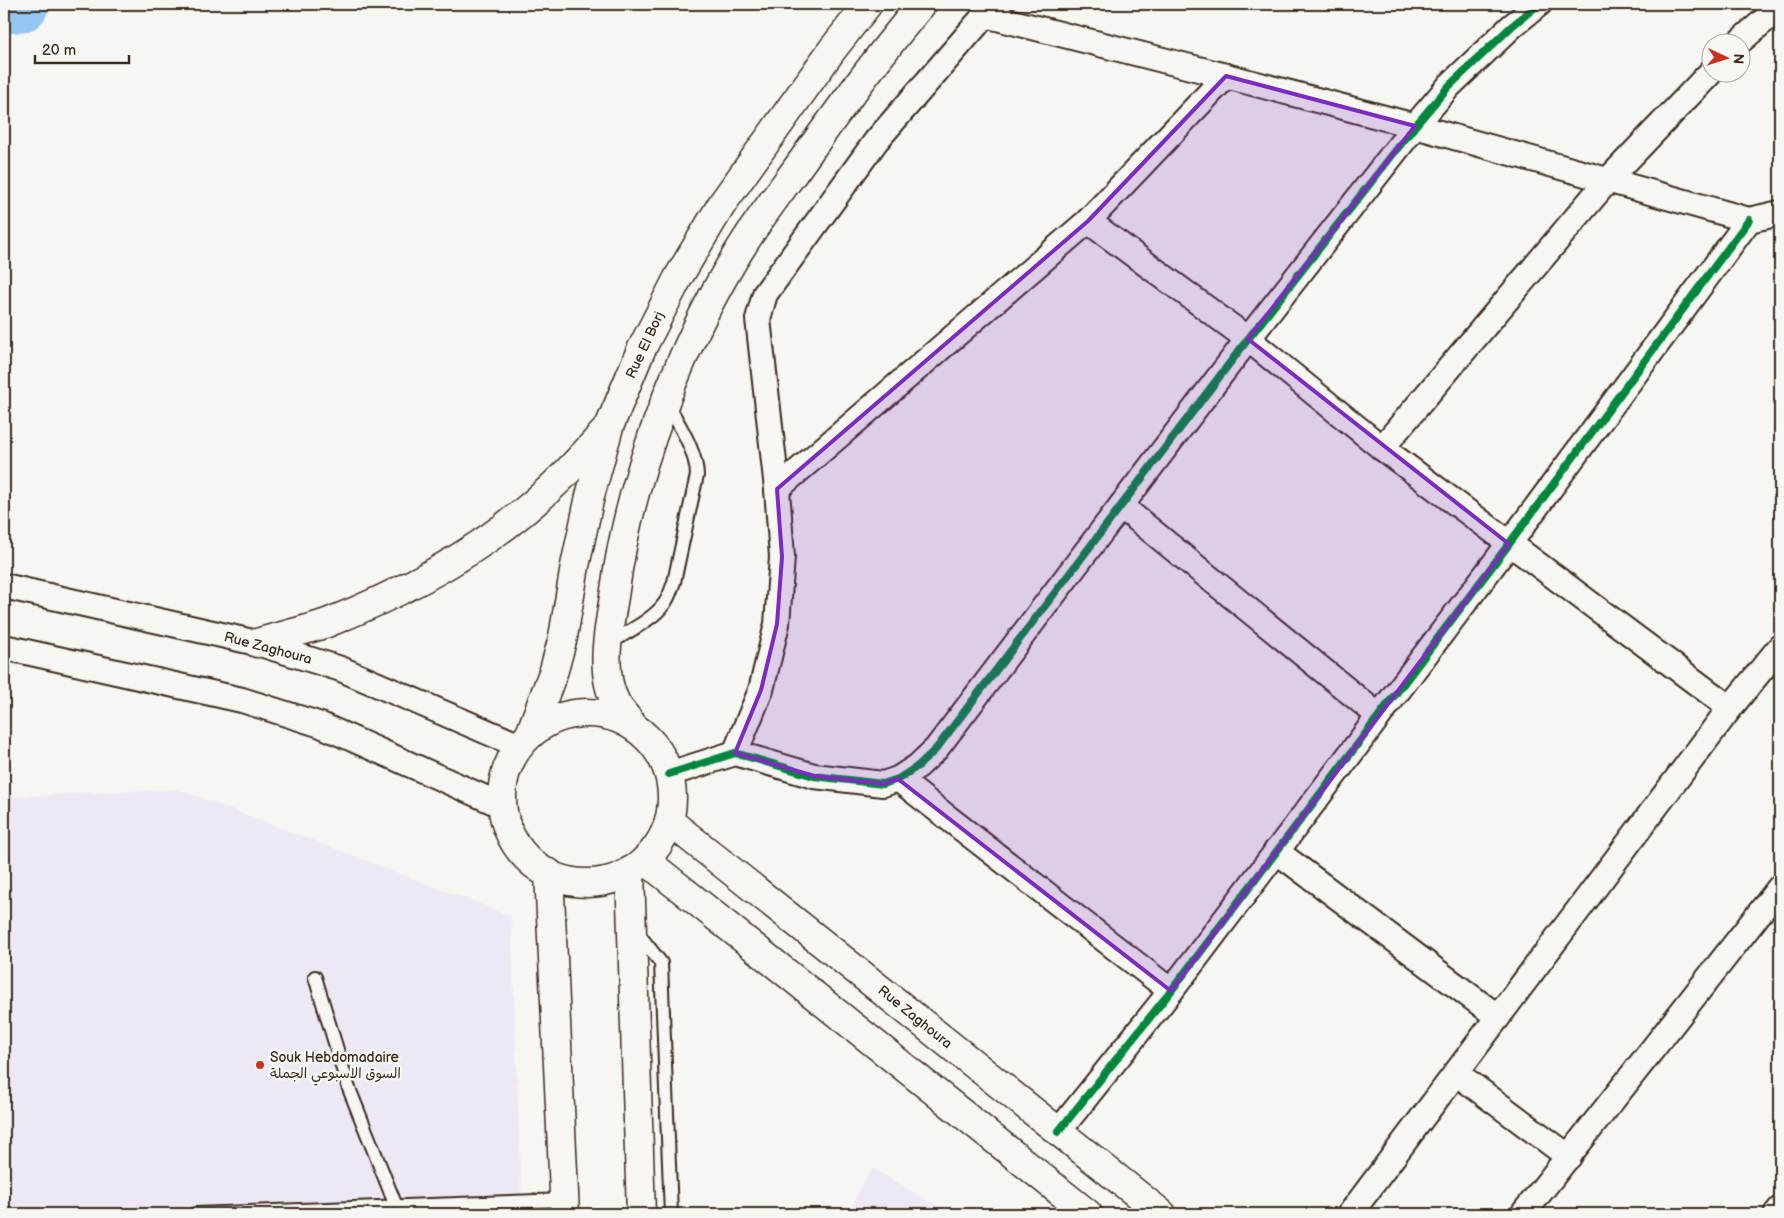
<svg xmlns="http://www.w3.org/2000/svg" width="1784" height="1218" font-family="'Balsamiq Sans','Playpen Sans Arabic',sans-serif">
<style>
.built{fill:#eee8f4}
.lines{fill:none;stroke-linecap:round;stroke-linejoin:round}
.river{stroke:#93c6f0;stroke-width:56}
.service-casing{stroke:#3b2a1e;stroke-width:16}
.minor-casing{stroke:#3b2a1e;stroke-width:28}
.tertiary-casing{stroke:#3b2a1e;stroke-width:31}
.secondary-casing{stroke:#3b2a1e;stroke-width:31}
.service{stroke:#f6f6f2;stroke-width:12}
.minor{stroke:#f6f6f2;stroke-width:24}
.tertiary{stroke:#f6f6f2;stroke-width:28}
.secondary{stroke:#f6f6f2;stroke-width:28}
.cycleway-casing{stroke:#f6f6f2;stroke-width:11}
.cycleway{stroke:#00873e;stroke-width:8}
.marked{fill:#7b2cbf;fill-opacity:0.2;stroke:#7b2cbf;stroke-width:4;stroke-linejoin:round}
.poi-dot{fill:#c8321e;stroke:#f6f6f2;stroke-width:2}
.labels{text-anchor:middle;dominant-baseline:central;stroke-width:5;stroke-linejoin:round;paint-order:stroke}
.street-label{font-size:14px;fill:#3b2a1e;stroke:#f6f6f2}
.poi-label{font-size:14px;fill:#3b2a1e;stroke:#f6f6f2;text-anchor:start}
</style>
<rect width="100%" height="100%" fill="#f6f6f2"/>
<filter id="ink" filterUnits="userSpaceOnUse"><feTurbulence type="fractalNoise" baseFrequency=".02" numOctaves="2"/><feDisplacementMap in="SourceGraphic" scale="10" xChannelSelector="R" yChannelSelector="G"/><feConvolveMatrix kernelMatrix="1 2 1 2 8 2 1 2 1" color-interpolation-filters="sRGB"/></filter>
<g filter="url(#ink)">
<g class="built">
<polygon points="178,789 511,916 522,1214 4,1214 4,797"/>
<polygon points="872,1168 951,1214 850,1214 858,1192"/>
</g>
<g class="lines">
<polyline class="river" points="4,6 21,4"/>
<g class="service-casing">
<g id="service">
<path d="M 608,644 C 625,633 653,620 664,604 C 669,598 671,590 674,582 L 697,475 C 696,450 679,425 667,403"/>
<polyline points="636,931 661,963 671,1214"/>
<polyline points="315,977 348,1086 396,1206"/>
<polyline points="195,1214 564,1200"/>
</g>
</g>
<g class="minor-casing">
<g id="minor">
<polyline points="985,15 1226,76 1415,126 1749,220 1780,213"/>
<polyline points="1739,42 1780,7"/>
<polyline points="1088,221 1248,339 1382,448 1730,708"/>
<polyline points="1382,448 1607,181 1712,71"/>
<polyline points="777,489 1088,221 1226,76"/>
<polyline points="1121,506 1379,716"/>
<polyline points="4,586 257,643 341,669 520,746"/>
<polyline points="4,647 242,700 321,725 503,806"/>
<polyline points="735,753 761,690 777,624 782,557 777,489 758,319 765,294 876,141 985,15 999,4"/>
<polyline points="669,774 735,753 814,776 883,784 898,779 918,766 936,749 1248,339 1415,126 1449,86 1512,26 1539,4"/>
<polyline points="898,779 1171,991"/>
<polyline points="1276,851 1498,1017"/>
<polyline points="1456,1073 1569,1157"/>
<polyline points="1058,1132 1171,991 1509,544 1749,220"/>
<polyline points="1350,1214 1730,708 1780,647"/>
<polyline points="1523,1214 1780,887"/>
<polyline points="1776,1214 1780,1209"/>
</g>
</g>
<g class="tertiary-casing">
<g id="tertiary">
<polyline points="669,821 1162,1214"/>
<polyline points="645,860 1088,1214"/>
</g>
</g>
<g class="secondary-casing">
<g id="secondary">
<path d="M 257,643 C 280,636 304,631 327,623 C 413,589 496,543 562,477 C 577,462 591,446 606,430"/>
<circle cx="587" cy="798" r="85"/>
<path d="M 633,726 C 628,718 620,711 616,703 C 598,670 610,625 615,590 C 630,475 683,337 746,240 C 766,209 789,180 810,150 C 846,100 882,51 922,4"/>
<polyline points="530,734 554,670 563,637 575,566 590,496 609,427 641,350 679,276 722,204 832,50 868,4"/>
<polyline points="630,871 641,1214"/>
<polyline points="549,873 565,1214"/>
</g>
</g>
<use href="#service" class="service"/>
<use href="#minor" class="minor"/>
<use href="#tertiary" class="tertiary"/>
<use href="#secondary" class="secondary"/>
<g class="cycleway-casing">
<g id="cycleway">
<polyline points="669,774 735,753 814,776 883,784 898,779 918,766 936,749 1248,339 1415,126 1449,86 1512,26 1539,4"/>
<polyline points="1058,1132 1171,991 1509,544 1749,220"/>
</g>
</g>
<use href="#cycleway" class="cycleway"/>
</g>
</g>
<path class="marked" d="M 1226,76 L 1415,126 L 1248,339 L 1509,544 L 1171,991 L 898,779 L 883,784 L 814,776 L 735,753 L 761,690 L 777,624 L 782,557 L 777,489 L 1088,221 Z"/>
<circle class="poi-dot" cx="260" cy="1065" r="5"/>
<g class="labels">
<g class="street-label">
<text transform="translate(645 345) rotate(-65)">Rue El Borj</text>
<text transform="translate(268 648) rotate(15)">Rue Zaghoura</text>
<text transform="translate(915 1017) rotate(39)">Rue Zaghoura</text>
</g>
<g class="poi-label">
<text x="270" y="1057">Souk Hebdomadaire<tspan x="270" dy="16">السوق الاسبوعي الجملة</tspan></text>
</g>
</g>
<rect width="1784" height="1218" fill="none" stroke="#f6f6f2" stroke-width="20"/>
<rect x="10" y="10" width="1764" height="1198" fill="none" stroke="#3b2a1e" stroke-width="2" filter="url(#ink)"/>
<g transform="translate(1726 58) rotate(94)"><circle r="24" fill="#f6f6f2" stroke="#aba49d"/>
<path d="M0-4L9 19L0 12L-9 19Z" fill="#c8321e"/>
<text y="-8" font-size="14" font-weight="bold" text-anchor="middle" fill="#3b2a1e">N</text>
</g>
<path d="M35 55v8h94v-8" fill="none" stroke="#3b2a1e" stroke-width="2.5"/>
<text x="42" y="55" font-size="15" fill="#3b2a1e" stroke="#f6f6f2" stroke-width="4" paint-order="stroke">20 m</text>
</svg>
